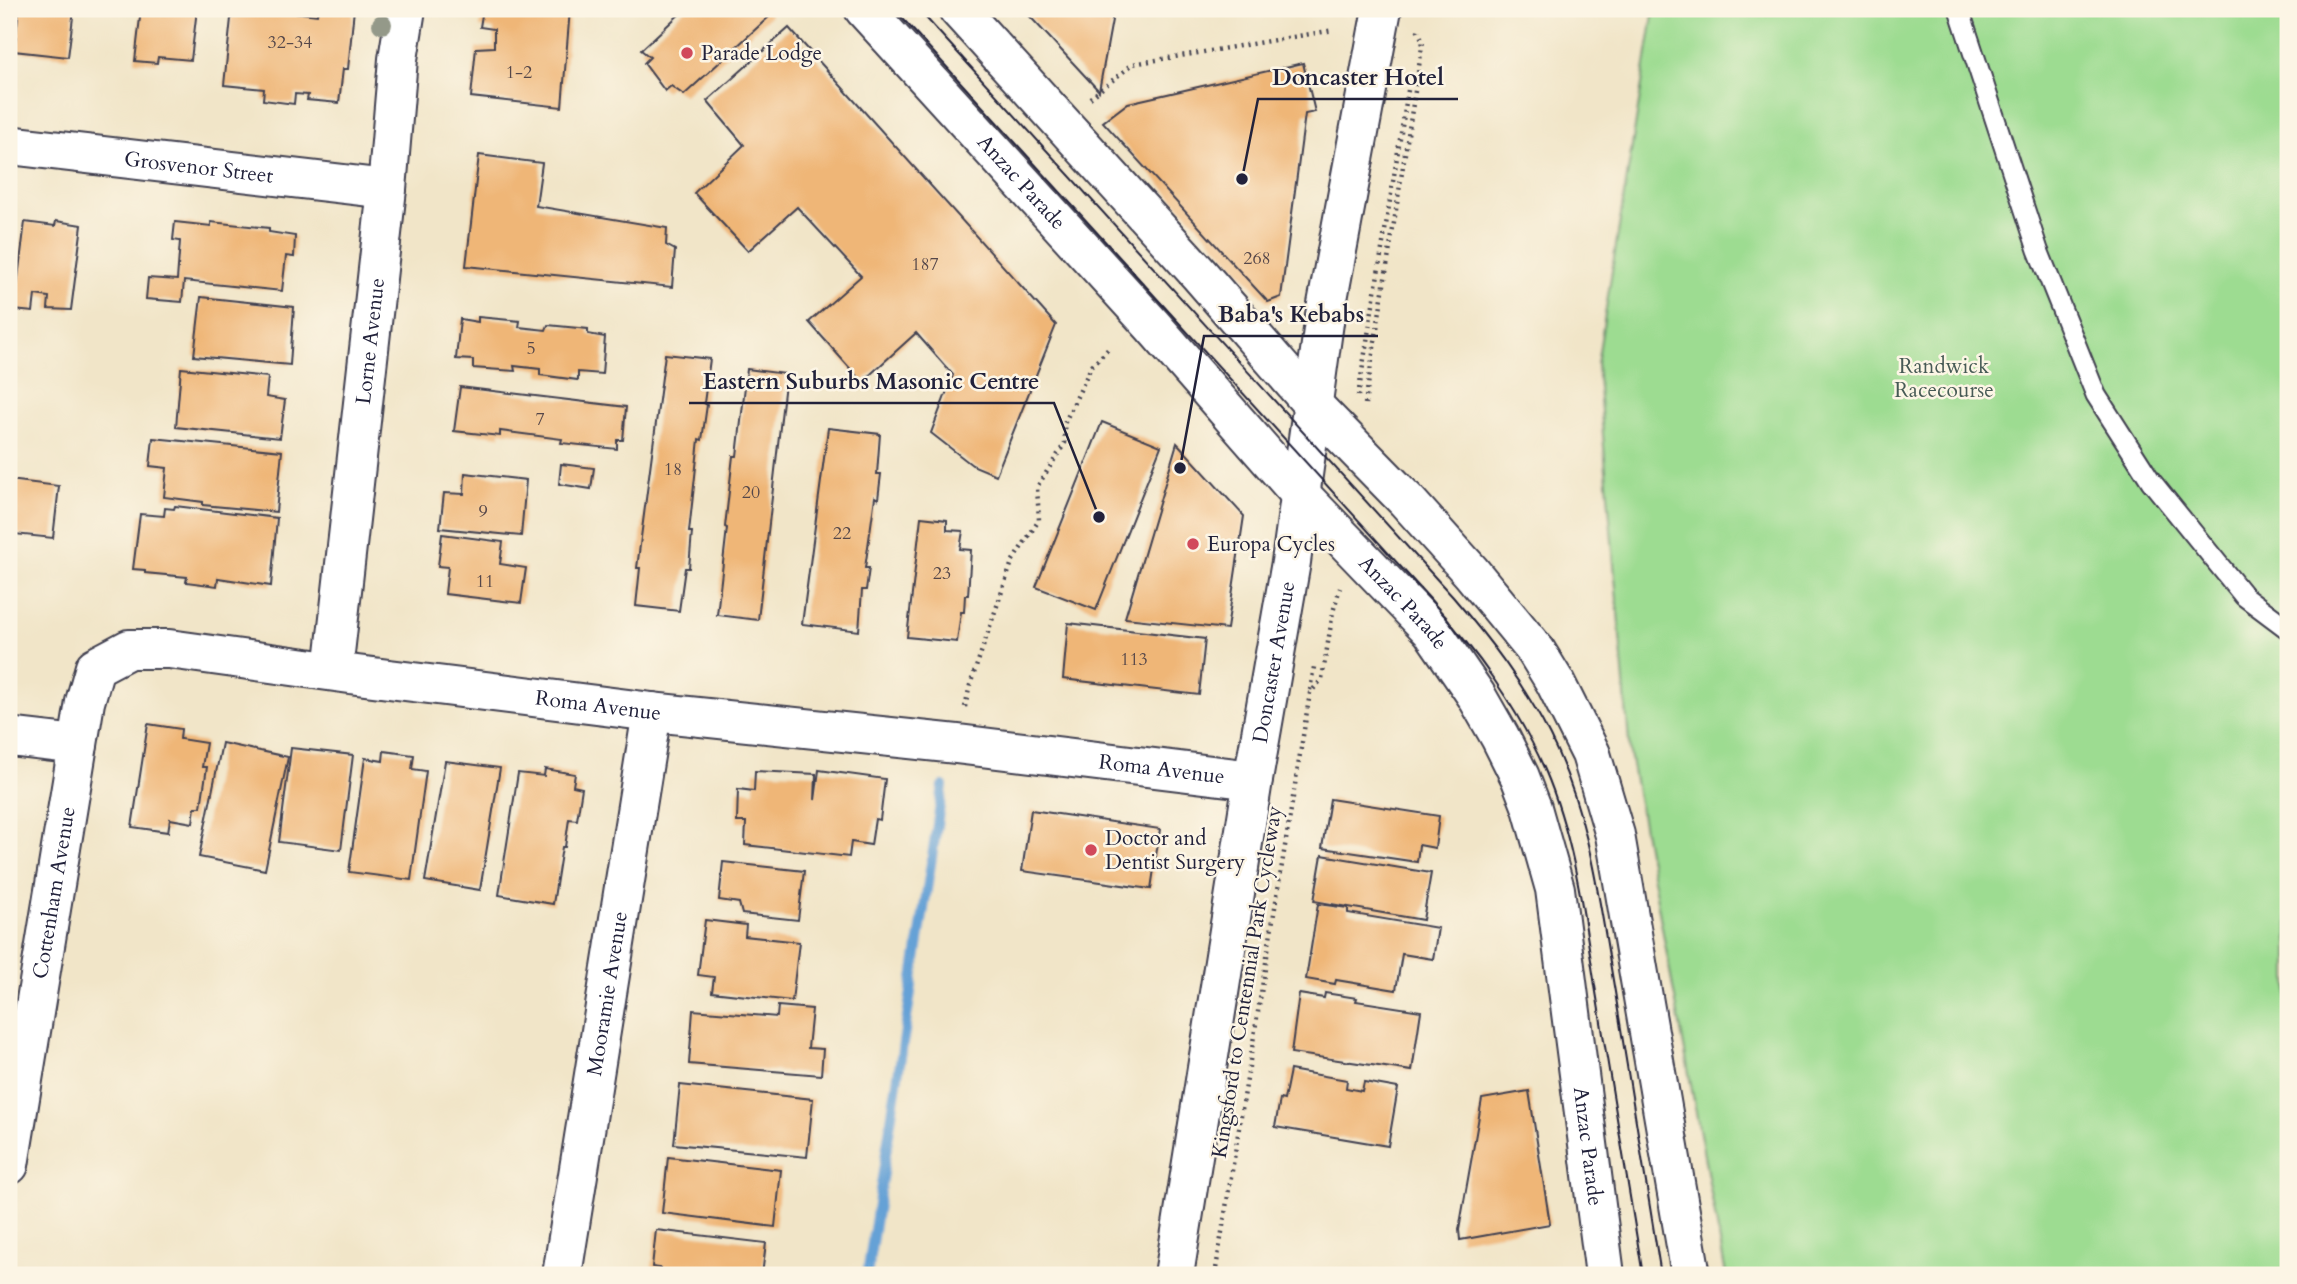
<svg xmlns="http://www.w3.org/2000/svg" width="2297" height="1284" font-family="Cardo,serif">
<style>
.green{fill:#9ddc91;stroke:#607f66;stroke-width:2}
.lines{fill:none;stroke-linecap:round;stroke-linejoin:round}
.stream{stroke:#65a1d6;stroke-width:10}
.building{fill:#efb677}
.lane-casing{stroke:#413f50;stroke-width:23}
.street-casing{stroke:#413f50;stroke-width:42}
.secondary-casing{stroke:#413f50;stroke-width:42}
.primary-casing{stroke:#413f50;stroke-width:42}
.path{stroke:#413f50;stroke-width:4.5;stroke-dasharray:2 5;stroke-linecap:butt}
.lane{stroke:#fff;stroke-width:19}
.street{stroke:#fff;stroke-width:38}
.secondary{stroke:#fff;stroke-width:38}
.primary{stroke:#fff;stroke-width:38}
.tram{stroke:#22223b;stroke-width:2}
.tree{fill:#949989}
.poi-dot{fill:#d1495b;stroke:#fcf5e5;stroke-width:2.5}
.labels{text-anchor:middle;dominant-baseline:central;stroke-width:5;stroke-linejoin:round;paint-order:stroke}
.number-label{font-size:18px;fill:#55474a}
.poi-label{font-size:21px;fill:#22223b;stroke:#fcf5e5;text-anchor:start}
.street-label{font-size:21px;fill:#22223b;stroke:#fcf5e5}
.park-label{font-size:21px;fill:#475a55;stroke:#fcf5e5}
.leader{fill:none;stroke:#22223b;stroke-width:2.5}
.callout-dot{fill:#22223b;stroke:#fcf5e5;stroke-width:2.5}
.callout-label{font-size:23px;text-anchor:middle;font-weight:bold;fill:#22223b;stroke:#fcf5e5;stroke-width:5;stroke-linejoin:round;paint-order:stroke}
</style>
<rect width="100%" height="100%" fill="#fcf5e5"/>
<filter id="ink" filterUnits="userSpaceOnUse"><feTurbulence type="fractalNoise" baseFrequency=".0143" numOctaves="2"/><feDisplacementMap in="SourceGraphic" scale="14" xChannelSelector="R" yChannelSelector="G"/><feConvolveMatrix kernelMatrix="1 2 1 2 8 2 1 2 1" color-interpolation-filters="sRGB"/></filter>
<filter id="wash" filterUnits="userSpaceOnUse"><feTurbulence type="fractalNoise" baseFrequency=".00686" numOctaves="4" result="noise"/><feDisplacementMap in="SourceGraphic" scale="28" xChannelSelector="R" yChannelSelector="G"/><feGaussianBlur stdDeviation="1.57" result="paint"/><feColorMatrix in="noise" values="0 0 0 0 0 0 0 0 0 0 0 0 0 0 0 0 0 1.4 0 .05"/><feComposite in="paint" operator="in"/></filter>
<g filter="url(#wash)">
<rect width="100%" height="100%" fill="#f1e5c8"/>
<polygon class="green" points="1654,9 2288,9 2288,1275 1726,1275 1630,754 1597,364"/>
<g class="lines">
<polyline class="stream" points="867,1275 943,786"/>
</g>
<g id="blocks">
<g class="building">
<polygon points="19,9 74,9 68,57 14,51"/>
<polygon points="141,9 197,9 191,60 158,57 157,63 135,61"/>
<polygon points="232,9 268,9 317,15 318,9 354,9 348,69 343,69 339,103 307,100 308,95 295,94 294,104 263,100 264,89 224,85"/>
<polygon points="483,9 570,9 562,107 471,97 476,48 494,47 494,29 480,27"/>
<polygon points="685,9 764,9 771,15 684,95 671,86 665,91 644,63 650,57 641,50"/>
<polygon points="1023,9 1114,9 1099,91"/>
<polygon points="789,28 1056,325 996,475 972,465 931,433 953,375 916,333 862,382 809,322 861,276 797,207 748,251 694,193 744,145 707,101"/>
<polygon points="1303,63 1315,112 1305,114 1281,297 1268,302 1103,122 1128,103"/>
<polygon points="479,155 542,163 536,206 667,228 666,245 675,250 672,287 466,266"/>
<polygon points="56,221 82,225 71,310 48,309 49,297 35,295 33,312 14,310 25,222 55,226"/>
<polygon points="175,222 211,226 211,222 269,228 269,232 295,236 294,257 286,256 282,291 184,281 182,302 146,299 148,278 177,280 180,241 173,240"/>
<polygon points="201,297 294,307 290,365 194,356"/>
<polygon points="478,317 520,321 519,327 546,330 548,325 588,329 588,334 605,337 602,374 578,372 578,380 540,375 540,369 514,366 515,371 473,368 473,360 456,359 460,319 478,322"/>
<polygon points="665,354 710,359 704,403 707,405 702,440 699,439 689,532 692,532 689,568 685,568 679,611 636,606 640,568 637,568"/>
<polygon points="181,368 268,377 266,397 285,400 280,438 176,427"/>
<polygon points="747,369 786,374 758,620 717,615 727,528 725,527 733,456 737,456"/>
<polygon points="460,387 626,407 623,440 617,440 617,449 561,443 562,439 500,431 500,436 454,431"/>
<polygon points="1102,422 1161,446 1096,610 1036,587"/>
<polygon points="828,428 880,434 877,474 881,474 878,499 875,497 865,568 869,568 866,590 862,590 859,631 802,624"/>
<polygon points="153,438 282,451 276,512 203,505 203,502 164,497 167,468 150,466"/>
<polygon points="1177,443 1244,516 1227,629 1125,618"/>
<polygon points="561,464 594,468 591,489 559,484"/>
<polygon points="465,473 526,480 521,536 440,528 444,493 464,494"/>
<polygon points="9,480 59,486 53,538 15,534 15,539 9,538"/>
<polygon points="175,506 277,518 271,586 218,578 217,586 186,582 187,577 145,573 145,570 133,569 140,514 164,516 165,508 174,509"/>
<polygon points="921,517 947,520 947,530 963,531 960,549 971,550 968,595 965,595 964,612 961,612 957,642 907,637"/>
<polygon points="442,534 503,542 500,564 526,568 521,603 445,594 448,567 438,566"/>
<polygon points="1068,623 1205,639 1199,695 1063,679"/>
<polygon points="148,724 181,729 180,739 206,743 202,767 207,767 201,807 195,807 193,823 170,819 168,832 132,827"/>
<polygon points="222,743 288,757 265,870 199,857"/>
<polygon points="291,748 353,755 341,850 279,842"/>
<polygon points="384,751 414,755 412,769 426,771 411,880 349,872 365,758 383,761"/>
<polygon points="445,761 500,768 480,890 425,881"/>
<polygon points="545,769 575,774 573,786 582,788 577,820 569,819 565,847 562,847 553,904 499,895 518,773 544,776"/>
<polygon points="819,770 885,779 880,820 875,819 871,845 851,842 849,857 745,845 746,822 737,822 738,789 754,791 755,771 816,774 815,800"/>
<polygon points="1330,799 1439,816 1435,848 1419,845 1417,862 1322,848"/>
<polygon points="1031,810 1160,829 1151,889 1022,871"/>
<polygon points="1322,855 1431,873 1423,920 1314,901"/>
<polygon points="723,862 804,871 798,920 742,914 739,903 719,900"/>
<polygon points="1318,904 1348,908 1348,913 1438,928 1433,959 1402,954 1396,990 1336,980 1335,984 1306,979"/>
<polygon points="705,920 746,925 745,936 799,942 792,1001 712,992 714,977 698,975"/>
<polygon points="1325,993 1357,998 1356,1001 1421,1011 1412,1071 1291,1053 1299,994 1324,998"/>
<polygon points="778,1006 812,1009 808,1048 823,1049 821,1075 689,1064 693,1010 777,1017"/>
<polygon points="1290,1070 1347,1080 1346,1088 1362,1091 1364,1082 1398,1088 1388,1146 1275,1127 1280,1099 1284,1100"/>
<polygon points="680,1085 813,1099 807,1157 674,1144"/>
<polygon points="1529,1091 1550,1224 1460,1240 1459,1230 1482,1099"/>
<polygon points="668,1157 781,1170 775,1227 662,1213"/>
<polygon points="656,1230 766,1243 762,1275 659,1275 660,1268 652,1267"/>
</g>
</g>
</g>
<g filter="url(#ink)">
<use href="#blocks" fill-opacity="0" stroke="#413f50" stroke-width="2"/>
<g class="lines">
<g class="lane-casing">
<polyline id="lane" points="1959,9 2038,250 2096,395 2151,481 2244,596 2288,629"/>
</g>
<g class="street-casing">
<g id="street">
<path id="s1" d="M 9,145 L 387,189"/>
<path id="s2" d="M 333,671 L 387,189 L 398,59 L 406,9"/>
<polyline points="9,737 78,745"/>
<path id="s3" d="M 9,1165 L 85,702 L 95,667 L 129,649 L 169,649 L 357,675 L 652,712 L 957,744 L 1253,780"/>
<path id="s4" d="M 562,1275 L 652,712"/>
</g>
</g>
<g class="secondary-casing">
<g id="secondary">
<path id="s5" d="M 1174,1275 L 1253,780 L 1291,562 L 1325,315 L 1382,9"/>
</g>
</g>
<g class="primary-casing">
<g id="primary">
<path id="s6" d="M 864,9 L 1152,325 L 1300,494 L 1432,631 L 1476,695 L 1500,737 L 1520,777 L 1532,808 L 1555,889 L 1605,1275"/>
<polyline points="958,9 1199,274 1313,405 1406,500 1471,572 1536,651 1555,682 1591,754 1615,835 1691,1275"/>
</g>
</g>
<g class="path">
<polyline points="1090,98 1133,64 1334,30"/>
<polyline points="1358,396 1409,84"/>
<polyline points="1365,404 1423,41 1418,31 1419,27"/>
<polyline points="1310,690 1314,667"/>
<polyline points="965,707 970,685 1012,562 1039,520 1037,487 1065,443 1064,424 1091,367 1111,346"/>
<polyline points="1215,1275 1310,693 1322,679 1333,612 1340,588"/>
</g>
<use href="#lane" class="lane"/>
<use href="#street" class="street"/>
<use href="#secondary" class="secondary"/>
<use href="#primary" class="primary"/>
<g class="tram">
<path d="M 894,9 L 1430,599 C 1476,651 1517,706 1545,770 C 1575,840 1584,918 1596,992 C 1612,1087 1628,1181 1643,1275"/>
<path d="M 918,9 L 1453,597 C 1490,640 1524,684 1550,736 C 1590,815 1600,906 1615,992 C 1630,1087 1646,1181 1661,1275"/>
</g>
</g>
<circle class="tree" cx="382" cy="24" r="10"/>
</g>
<g class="poi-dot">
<circle cx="687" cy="53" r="7"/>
<circle cx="1193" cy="544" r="7"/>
<circle cx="1091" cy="850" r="7"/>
</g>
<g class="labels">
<g class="number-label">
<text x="290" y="42">32-34</text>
<text x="519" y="72">1-2</text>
<text x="1257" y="258">268</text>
<text x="925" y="264">187</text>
<text x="531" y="348">5</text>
<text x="540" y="419">7</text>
<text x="673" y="469">18</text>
<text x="751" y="492">20</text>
<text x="483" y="511">9</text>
<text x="842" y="533">22</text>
<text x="942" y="573">23</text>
<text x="485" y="581">11</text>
<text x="1134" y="659">113</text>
</g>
<g class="poi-label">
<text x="701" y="53">Parade Lodge</text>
<text x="1207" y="544">Europa Cycles</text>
<text x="1105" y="838">Doctor and<tspan x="1105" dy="24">Dentist Surgery</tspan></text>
</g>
<g class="street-label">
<text stroke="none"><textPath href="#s1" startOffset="191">Grosvenor Street</textPath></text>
<text stroke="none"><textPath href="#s6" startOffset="234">Anzac Parade</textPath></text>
<text stroke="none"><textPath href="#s2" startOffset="332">Lorne Avenue</textPath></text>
<text stroke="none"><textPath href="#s6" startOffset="802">Anzac Parade</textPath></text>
<text stroke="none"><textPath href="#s5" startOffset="621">Doncaster Avenue</textPath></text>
<text stroke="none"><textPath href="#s3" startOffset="1017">Roma Avenue</textPath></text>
<text stroke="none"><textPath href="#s3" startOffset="1584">Roma Avenue</textPath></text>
<text stroke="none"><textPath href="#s3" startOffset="276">Cottenham Avenue</textPath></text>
<text transform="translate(1247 982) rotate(-81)">Kingsford to Centennial Park Cycleway</text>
<text stroke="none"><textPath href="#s4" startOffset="285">Mooramie Avenue</textPath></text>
<text stroke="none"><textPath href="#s6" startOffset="1390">Anzac Parade</textPath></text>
</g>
<g class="park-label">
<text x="1944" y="366">Randwick<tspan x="1944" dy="24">Racecourse</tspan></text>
</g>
</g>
<path class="leader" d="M1242 179L1258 99H1458M1180 468L1204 336H1378M1099 517L1054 403H689"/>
<g class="callout-dot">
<circle cx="1242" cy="179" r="7"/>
<circle cx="1180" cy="468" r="7"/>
<circle cx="1099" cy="517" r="7"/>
</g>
<g class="callout-label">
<text x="1358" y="85">Doncaster Hotel</text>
<text x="1291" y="322">Baba's Kebabs</text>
<text x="871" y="389">Eastern Suburbs Masonic Centre</text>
</g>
<rect width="2297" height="1284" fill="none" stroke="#fcf5e5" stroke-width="35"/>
</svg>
